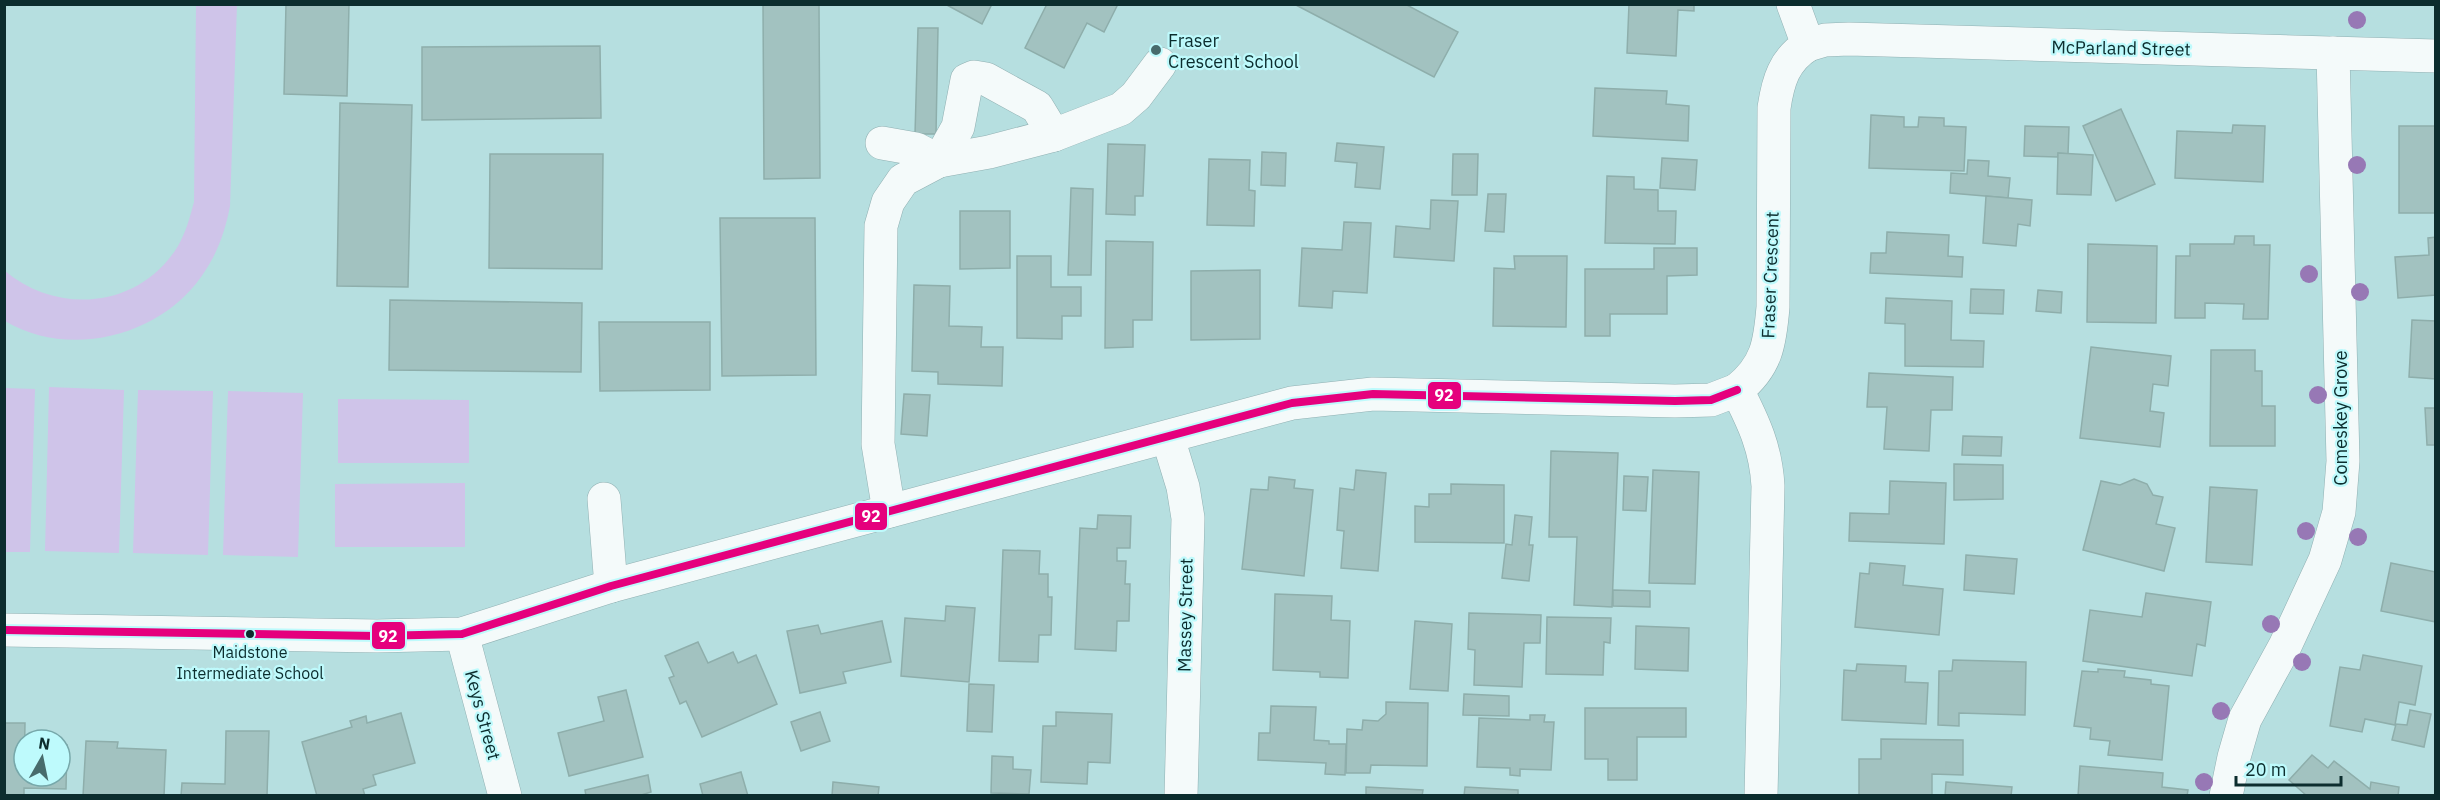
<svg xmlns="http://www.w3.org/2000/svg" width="2440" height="800" font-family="'IBM Plex Sans',sans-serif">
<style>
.green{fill:#cfc4e9}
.building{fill:#a2c2c0;stroke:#8eaeab;stroke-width:1.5}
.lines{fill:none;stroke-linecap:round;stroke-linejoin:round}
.minor-casing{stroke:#90b0b2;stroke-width:34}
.minor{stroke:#f4fafa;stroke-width:33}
.bus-1-casing{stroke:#befafc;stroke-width:12}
.bus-1{stroke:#e5007d;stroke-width:8}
.tree{fill:#9778b5}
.poi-dot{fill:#486b6c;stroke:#befafc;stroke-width:2}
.bus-dot{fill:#0c2d2e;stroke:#befafc;stroke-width:2}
.labels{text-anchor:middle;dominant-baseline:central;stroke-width:4.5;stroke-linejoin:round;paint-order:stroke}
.bus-label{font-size:16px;fill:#0c2d2e;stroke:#befafc}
.poi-label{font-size:18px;fill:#0c2d2e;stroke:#befafc;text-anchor:start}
.street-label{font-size:18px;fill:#0c2d2e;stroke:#befafc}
.line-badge{stroke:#befafc;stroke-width:2}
.badge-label{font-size:16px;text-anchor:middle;font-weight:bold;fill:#fff}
</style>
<rect width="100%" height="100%" fill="#b6dfe0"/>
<g class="green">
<path d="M 196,5 L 237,5 L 230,206 C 225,232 217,255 201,277 C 159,337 68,359 5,321 L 5,271 C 59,316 140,308 178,246 C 186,232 190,217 194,202 Z"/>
<polygon points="49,387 124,390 119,553 45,551"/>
<polygon points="5,388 35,389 30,552 5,552"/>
<polygon points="138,390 213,391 208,555 133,553"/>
<polygon points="228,391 303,393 298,557 223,555"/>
<polygon points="338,399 469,400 469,463 338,463"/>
<polygon points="465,483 465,547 335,547 335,484"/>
</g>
<g class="building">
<polygon points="286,4 349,4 347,96 284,94"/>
<polygon points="763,4 819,4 820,178 764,179"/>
<polygon points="945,4 992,4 982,24"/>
<polygon points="1047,4 1118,4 1104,32 1087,23 1064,68 1025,48"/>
<polygon points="1294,4 1405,4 1458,32 1434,77"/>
<polygon points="1629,4 1694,4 1694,11 1678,10 1676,56 1627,53"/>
<polygon points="918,28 938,28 936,134 915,134"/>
<polygon points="600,46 601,118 422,120 422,47"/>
<polygon points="1595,88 1667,91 1666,104 1689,106 1688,141 1593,136"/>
<polygon points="340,103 412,105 408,287 337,286"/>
<polygon points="2121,109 2155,184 2116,201 2083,126"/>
<polygon points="1871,115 1904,117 1904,127 1918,127 1919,117 1944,118 1944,126 1966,127 1964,171 1869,168"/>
<polygon points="2233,125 2265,126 2263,182 2175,178 2177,131 2232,133"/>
<polygon points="2025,126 2069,127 2068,154 2058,153 2058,157 2024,156"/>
<rect x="2399" y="126" width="37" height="87"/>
<polygon points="1337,143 1384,147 1380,189 1355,187 1357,163 1335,161"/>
<polygon points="1108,144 1145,145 1143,196 1135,196 1135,215 1106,214"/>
<polygon points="1262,152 1286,153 1285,186 1261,185"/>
<polygon points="2058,153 2093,155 2091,195 2057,194"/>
<polygon points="490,154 603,154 602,269 489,268"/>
<polygon points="1453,154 1478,154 1477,195 1452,195"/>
<polygon points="1662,158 1697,160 1695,190 1660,188"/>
<polygon points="1209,159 1250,160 1249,190 1255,191 1254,226 1207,225"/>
<polygon points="1968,160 1989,161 1988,176 2010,178 2008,198 1950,193 1951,173 1967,174"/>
<polygon points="1607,176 1634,177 1634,189 1658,190 1658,211 1676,211 1675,244 1605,243"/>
<polygon points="1071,188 1093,189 1091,275 1068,275"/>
<polygon points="1488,194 1506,194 1504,232 1485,231"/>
<polygon points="1986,196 2032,200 2030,226 2018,224 2016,246 1983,243"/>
<polygon points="1431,200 1458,201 1454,261 1394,257 1396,226 1430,229"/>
<polygon points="960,211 1010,211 1010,268 960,269"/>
<polygon points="720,218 815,218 816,375 722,376"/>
<polygon points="1344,222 1371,223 1367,293 1333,291 1332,308 1299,306 1302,248 1342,250"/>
<polygon points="1887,232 1949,235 1948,256 1963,257 1962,277 1870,273 1871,253 1886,253"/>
<polygon points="2235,236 2254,236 2254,245 2270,245 2268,319 2243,319 2244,304 2205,303 2205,318 2175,318 2176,256 2190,256 2190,244 2234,244"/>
<polygon points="2436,237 2436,295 2398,298 2395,257 2429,255 2428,238"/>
<polygon points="1106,241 1153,242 1152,320 1133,320 1133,347 1105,348"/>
<polygon points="2088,244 2157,246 2156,323 2087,322"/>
<polygon points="1654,248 1697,248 1697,275 1667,276 1667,314 1610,314 1610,336 1585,336 1585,269 1654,269"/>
<polygon points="1017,256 1051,256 1051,287 1081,287 1081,316 1062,316 1062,339 1017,338"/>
<polygon points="1514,256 1567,256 1566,327 1493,326 1494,268 1515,269"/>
<polygon points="1260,270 1260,339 1191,340 1191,271"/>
<polygon points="914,285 950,286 949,326 982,327 981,347 1003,347 1002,386 938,384 938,372 912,371"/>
<polygon points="1971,289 2004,290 2003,314 1970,313"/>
<polygon points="2038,290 2062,292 2061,313 2036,311"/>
<polygon points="1886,298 1952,301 1951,340 1984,341 1983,367 1905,366 1905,324 1885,323"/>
<polygon points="390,300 582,303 581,372 389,370"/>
<polygon points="2412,320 2436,321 2436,379 2409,377"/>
<polygon points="599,322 710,322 710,390 600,391"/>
<polygon points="2091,347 2171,356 2168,386 2153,384 2150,411 2164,413 2160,447 2080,438"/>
<polygon points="2211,350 2255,350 2255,371 2262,371 2262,406 2275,406 2275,446 2210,446"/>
<polygon points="1869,373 1953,377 1952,410 1931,410 1929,451 1884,449 1887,407 1867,407"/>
<polygon points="904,394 930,395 927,436 901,434"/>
<polygon points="2425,408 2436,408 2436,445 2427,445"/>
<polygon points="1963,436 2002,437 2001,456 1962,455"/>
<polygon points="1551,451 1618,453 1612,607 1574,605 1577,537 1549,537"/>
<polygon points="1954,464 2003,465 2003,499 1954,500"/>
<polygon points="1356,470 1386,473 1378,571 1341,568 1344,531 1337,530 1340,488 1354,490"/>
<polygon points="1653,470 1699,472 1695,584 1649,583"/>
<polygon points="1624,476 1648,477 1646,511 1623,510"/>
<polygon points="1269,477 1295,480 1294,488 1313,490 1304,576 1242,569 1251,489 1268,490"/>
<polygon points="2134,479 2147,484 2153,495 2163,497 2156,524 2175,528 2164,571 2083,550 2101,481 2120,485"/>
<polygon points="1890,481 1946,483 1944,544 1849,541 1850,513 1889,514"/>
<polygon points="1451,484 1504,485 1504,543 1415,542 1415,506 1429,507 1429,494 1451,494"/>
<polygon points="2210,487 2257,490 2252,565 2206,562"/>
<polygon points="1098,515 1131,516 1130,548 1117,548 1117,561 1126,561 1125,584 1130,584 1129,621 1117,621 1116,651 1075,649 1080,528 1097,529"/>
<polygon points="1515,515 1532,517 1529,545 1533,545 1529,581 1502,578 1506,544 1512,545"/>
<polygon points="1003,550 1040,551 1039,574 1048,574 1048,597 1052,597 1051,635 1039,635 1038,662 999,661"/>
<polygon points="1966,555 2017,559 2014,594 1964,590"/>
<polygon points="1870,563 1905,566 1903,585 1943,589 1939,635 1855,627 1860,573 1869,574"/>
<polygon points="2391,563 2436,572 2436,622 2381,611"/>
<polygon points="1613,590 1650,591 1650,607 1613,606"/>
<polygon points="2146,593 2211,602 2205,646 2197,644 2192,676 2083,661 2090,610 2142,617"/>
<polygon points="1275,594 1332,596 1331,620 1350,621 1348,678 1320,677 1320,672 1273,670"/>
<polygon points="946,606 975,608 969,682 901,676 905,618 945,621"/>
<polygon points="1469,613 1541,615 1540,643 1524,643 1522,687 1474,685 1475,650 1468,649"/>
<polygon points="1547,617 1611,618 1610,643 1604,642 1603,675 1546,674"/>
<polygon points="882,621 891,662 843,672 846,683 800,693 787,631 818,625 821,634"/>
<polygon points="1415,621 1452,624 1448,691 1410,689"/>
<polygon points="1636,626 1689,628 1688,671 1635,669"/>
<polygon points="698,642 708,663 733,652 738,663 756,655 777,704 702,737 686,701 680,704 669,678 674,676 665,656"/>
<polygon points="2363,655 2422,666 2415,705 2399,702 2395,725 2365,719 2362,732 2330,726 2340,667 2360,670"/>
<polygon points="1953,660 2026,662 2025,715 1959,713 1959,726 1938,725 1939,671 1952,671"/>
<polygon points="1857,664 1906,666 1905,682 1928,683 1926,724 1842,720 1844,670 1856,671"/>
<polygon points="2098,669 2125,671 2124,677 2151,680 2151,684 2169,686 2162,760 2108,755 2110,741 2090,739 2091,728 2074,726 2082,671 2098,672"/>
<polygon points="969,684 994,685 992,732 967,731"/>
<polygon points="626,690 643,757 569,776 558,733 604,721 598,697"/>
<polygon points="1464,694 1509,696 1509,716 1463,715"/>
<polygon points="1386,702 1428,703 1427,766 1371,765 1370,773 1346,773 1347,729 1362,730 1363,720 1378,721 1386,714"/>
<polygon points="1271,706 1316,707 1314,740 1329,741 1329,744 1346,744 1345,775 1325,774 1326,763 1258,760 1259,733 1270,733"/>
<polygon points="1585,708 1686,708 1686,737 1637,737 1637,780 1608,780 1608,759 1585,759"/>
<polygon points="2410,710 2431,714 2424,747 2392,740 2396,724 2407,725"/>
<polygon points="820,712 830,741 801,751 791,722"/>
<polygon points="1056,712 1112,714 1110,763 1088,762 1087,784 1041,782 1043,726 1056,726"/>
<polygon points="401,713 415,763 373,775 376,785 363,789 365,796 317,796 302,742 352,727 350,721 366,716 367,723"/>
<polygon points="1530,715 1545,715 1544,722 1554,722 1551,770 1520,769 1520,776 1510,775 1510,768 1477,767 1479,718 1530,720"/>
<polygon points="4,723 25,723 24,776 60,776 60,745 67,745 66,789 24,788 24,796 4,796"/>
<polygon points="226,731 269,731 267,796 181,796 182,783 225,784"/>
<polygon points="1881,739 1963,740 1963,775 1932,774 1932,796 1859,795 1859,759 1881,759"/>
<polygon points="86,741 118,742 117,748 166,750 164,796 83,796"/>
<polygon points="2312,755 2328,768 2334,761 2370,789 2371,782 2399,787 2398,796 2307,796 2289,780"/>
<polygon points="992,756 1013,757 1013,769 1031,770 1029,794 991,793"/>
<polygon points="2080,766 2163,773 2162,787 2188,790 2187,796 2078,796"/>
<polygon points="741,772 748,796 703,796 700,784"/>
<polygon points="648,775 651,792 638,796 586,796 585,790"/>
<polygon points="833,782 879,787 878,796 832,796"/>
<polygon points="1946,782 2012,787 2011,796 1945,796"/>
<polygon points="1366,787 1423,790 1422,796 1366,796"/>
<polygon points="1465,787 1518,790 1518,796 1464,796"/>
</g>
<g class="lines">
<g class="minor-casing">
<g id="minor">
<polyline points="1808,45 1825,40 1849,39 2436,56"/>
<polyline points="882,143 916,149 939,161"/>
<polyline points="939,161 958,127 967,80 974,77 986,79 1037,107 1054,135"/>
<polyline points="1168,438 1183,487 1188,518 1181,796"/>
<polyline points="604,499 611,586"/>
<polyline points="889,511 878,444 881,226 888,202 903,180 939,161 989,152 1054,135 1121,109 1136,96 1160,64"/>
<polyline points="4,630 377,636 462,634 611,586 1292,403 1373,394 1675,401 1711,400 1737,390"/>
<polyline points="462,634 505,796"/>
<path d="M 1761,796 L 1768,486 C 1766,449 1754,423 1737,390 C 1767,366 1770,343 1773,307 L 1774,108 C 1778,81 1784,60 1808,45 L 1793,4"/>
<polyline points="2226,796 2234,757 2245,719 2285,646 2325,560 2339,512 2343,461 2333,53"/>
</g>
</g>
<use href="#minor" class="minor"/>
<g class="bus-1-casing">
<polyline id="bus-1" points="4,630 377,636 462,634 611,586 1292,403 1373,394 1675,401 1711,400 1737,390"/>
</g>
<use href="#bus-1" class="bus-1"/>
</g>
<g class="tree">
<circle cx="2357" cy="20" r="9"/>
<circle cx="2357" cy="165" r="9"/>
<circle cx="2309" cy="274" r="9"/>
<circle cx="2360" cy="292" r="9"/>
<circle cx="2318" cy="395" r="9"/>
<circle cx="2306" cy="531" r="9"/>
<circle cx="2358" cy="537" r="9"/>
<circle cx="2271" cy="624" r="9"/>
<circle cx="2302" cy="662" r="9"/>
<circle cx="2221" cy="711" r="9"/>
<circle cx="2204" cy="782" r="9"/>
</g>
<circle class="poi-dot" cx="1156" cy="50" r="6"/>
<circle class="bus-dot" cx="250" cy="634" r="5"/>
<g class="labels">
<g class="bus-label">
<text x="250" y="652">Maidstone<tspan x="250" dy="21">Intermediate School</tspan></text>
</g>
<g class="poi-label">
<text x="1168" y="40">Fraser<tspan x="1168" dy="21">Crescent School</tspan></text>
</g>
<g class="street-label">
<text transform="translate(2121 48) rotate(1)">McParland Street</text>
<text transform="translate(1770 275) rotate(-88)">Fraser Crescent</text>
<text transform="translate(2340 418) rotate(-90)">Comeskey Grove</text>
<text transform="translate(1185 615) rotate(-89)">Massey Street</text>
<text transform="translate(483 715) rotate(75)">Keys Street</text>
</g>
</g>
<g class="line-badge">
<rect x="1427" y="381" width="35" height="29" rx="6" fill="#e5007d"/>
<rect x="854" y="502" width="34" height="29" rx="6" fill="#e5007d"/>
<rect x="371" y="621" width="35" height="29" rx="6" fill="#e5007d"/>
</g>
<g class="badge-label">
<text x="1444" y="401">92</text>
<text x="871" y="522">92</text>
<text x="388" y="642">92</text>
</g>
<rect width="2440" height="800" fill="none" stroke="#0c2d2e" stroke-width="12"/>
<g transform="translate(42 758) rotate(9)"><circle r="28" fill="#befafc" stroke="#77a8aa" stroke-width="1.5"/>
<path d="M0-4.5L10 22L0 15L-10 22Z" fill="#486b6c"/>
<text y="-9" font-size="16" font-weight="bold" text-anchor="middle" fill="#0c2d2e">N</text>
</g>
<path d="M2236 776v9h105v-9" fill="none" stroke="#0c2d2e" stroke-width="3"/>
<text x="2245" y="776" font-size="18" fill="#0c2d2e" stroke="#befafc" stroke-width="4.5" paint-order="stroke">20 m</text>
</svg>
